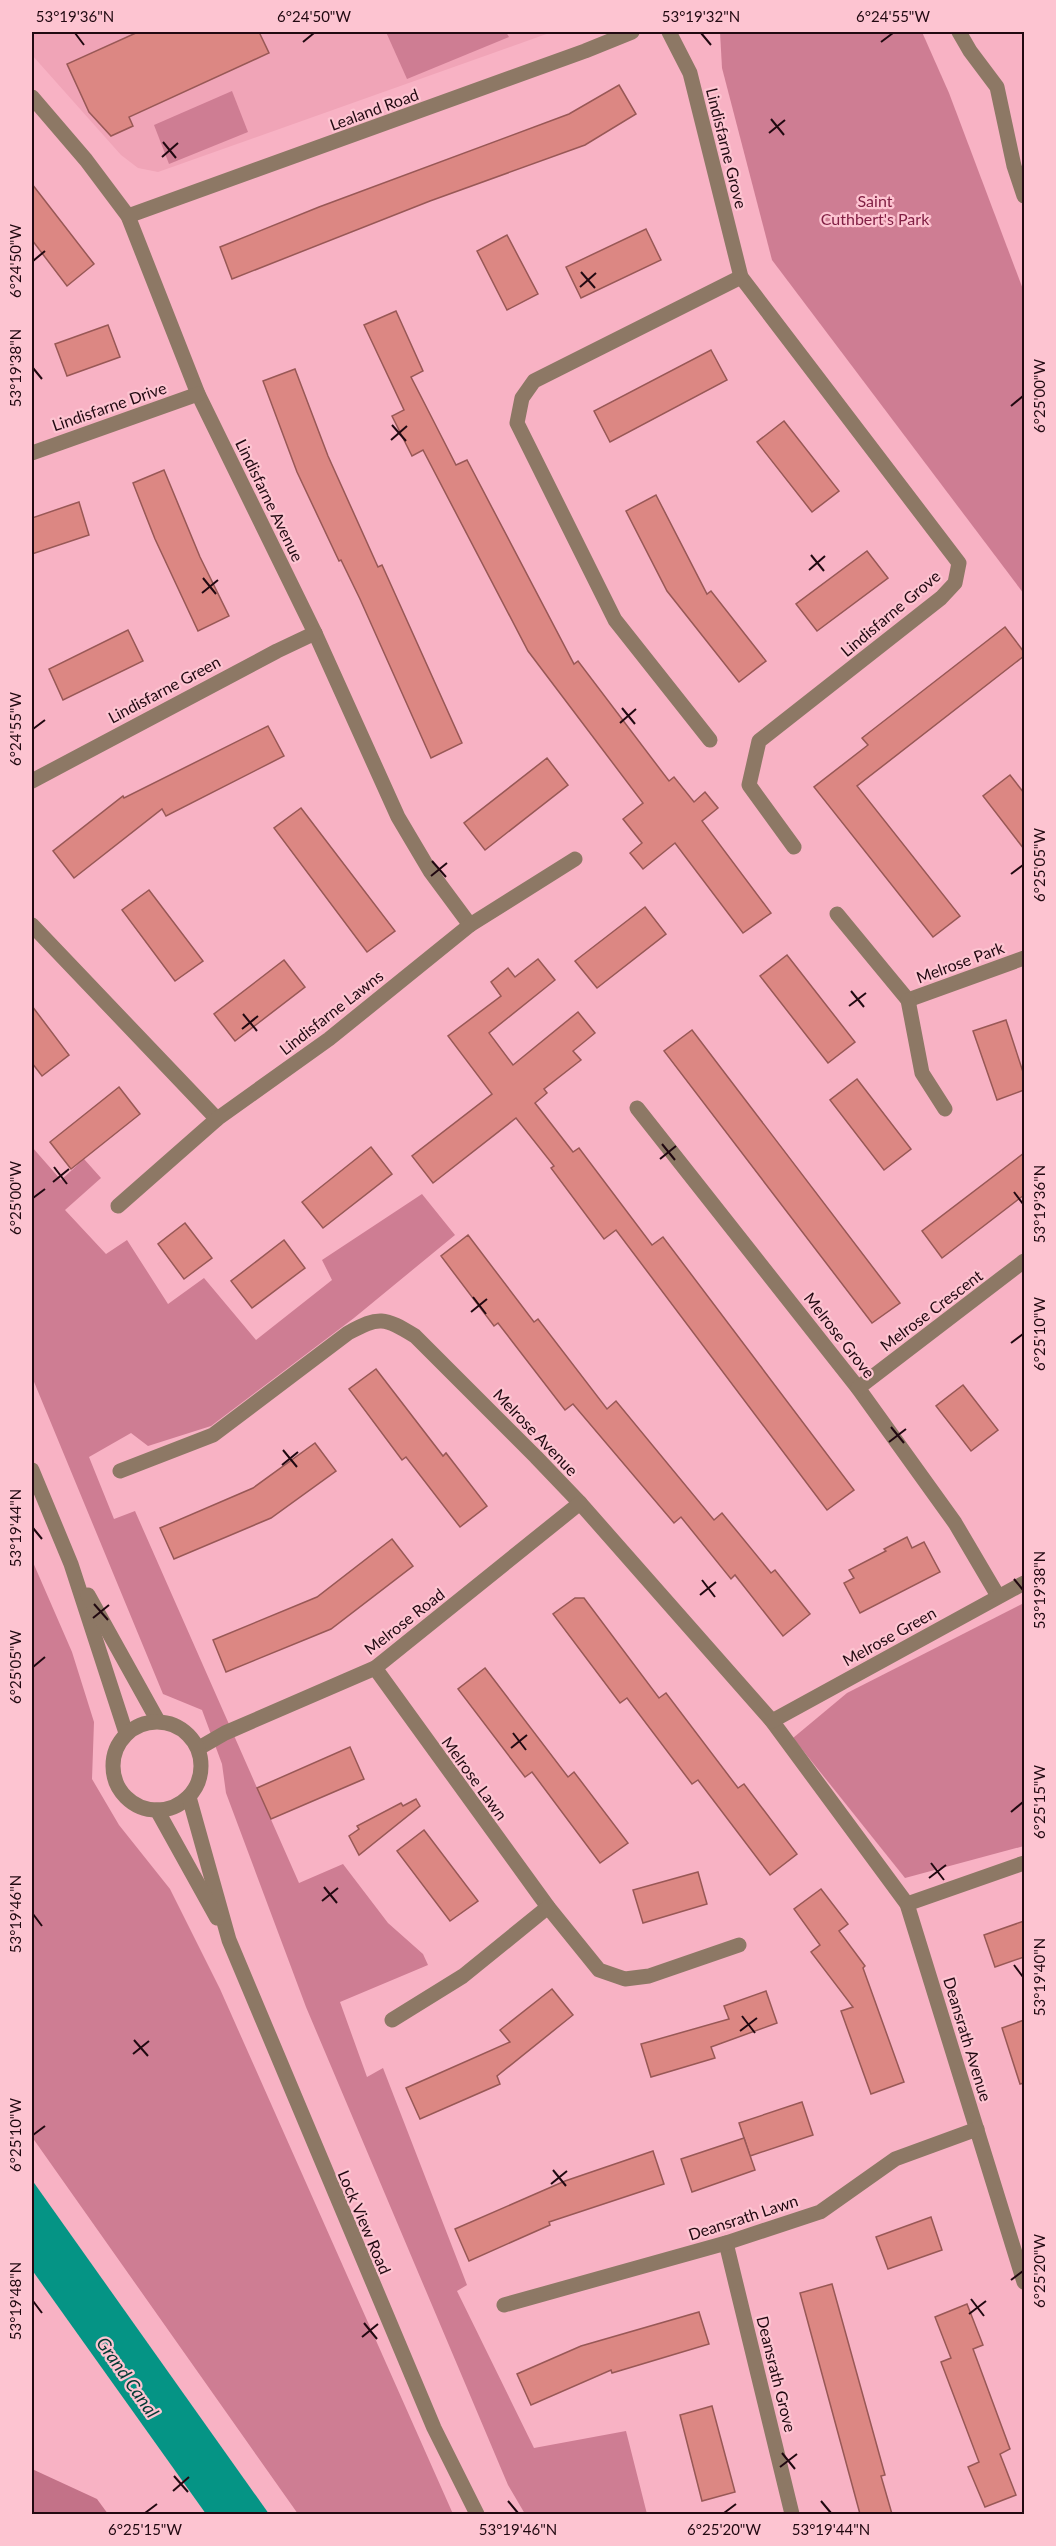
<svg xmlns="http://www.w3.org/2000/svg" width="1056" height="2546" font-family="Lato,sans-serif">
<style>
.built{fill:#f0a4b7}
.green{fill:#ce7d93}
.forest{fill:#c37288}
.water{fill:#059485}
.building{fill:#dc8783;stroke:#985856;stroke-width:1.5}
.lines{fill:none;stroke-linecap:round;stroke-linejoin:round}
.minor{stroke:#8d7865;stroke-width:15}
.tertiary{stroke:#8d7865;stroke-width:15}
.ticks{fill:none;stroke:#210911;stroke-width:2}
.labels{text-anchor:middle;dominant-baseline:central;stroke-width:4.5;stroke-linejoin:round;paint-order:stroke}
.street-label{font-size:16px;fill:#210911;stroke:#fdc4d1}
.park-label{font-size:16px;fill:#811f44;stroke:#fdc4d1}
.water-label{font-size:18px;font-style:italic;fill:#023a33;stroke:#fdc4d1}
.neatline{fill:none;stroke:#210911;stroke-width:2}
.ticks-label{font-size:15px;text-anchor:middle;fill:#210911}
</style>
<rect width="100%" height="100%" fill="#f8b2c4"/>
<polygon class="built" points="32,32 552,32 158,172 138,168 121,155 32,55"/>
<g class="green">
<polygon points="386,32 506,32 509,37 407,79"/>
<polygon points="720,32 922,32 949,93 1024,292 1024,594 772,260 722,68"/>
<polygon points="232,91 248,132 169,164 154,125"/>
<polygon points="32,1147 61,1180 84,1159 101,1178 65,1210 106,1254 127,1240 168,1304 204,1278 256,1340 332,1280 322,1260 422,1194 455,1235 354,1318 211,1426 148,1446 131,1433 89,1457 114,1519 135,1511 299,1883 343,1864 388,1923 423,1954 428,1965 340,2002 367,2077 383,2068 467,2285 457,2291 534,2448 626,2431 647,2514 525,2514 508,2485 306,2007 226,1793 222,1764 202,1710 163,1694 32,1377"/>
<polygon points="32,1560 72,1652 94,1722 92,1779 119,1825 170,1889 220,1989 453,2514 298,2514 32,2137"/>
<polygon points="1024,1603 1024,1846 905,1878 793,1738 847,1693"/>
</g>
<polygon class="forest" points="32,2469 97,2499 108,2514 32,2514"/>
<polygon class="water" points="32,2180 269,2514 206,2514 32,2270"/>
<g class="building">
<polygon points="138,32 259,32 269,53 129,117 133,126 111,136 89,112 67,64"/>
<polygon points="619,85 636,114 585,145 430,201 232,279 220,247 319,207 569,114"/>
<polygon points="32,184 94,264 67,286 32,240"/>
<polygon points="646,229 661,260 581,298 566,267"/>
<polygon points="507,235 538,294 507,310 477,251"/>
<polygon points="396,311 423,371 411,377 433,420 456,465 467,460 574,664 578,661 669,781 674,777 694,802 705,792 718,808 702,821 771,913 743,933 675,843 643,869 630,853 642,843 623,819 643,803 528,651 423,450 412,456 392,416 404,410 364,325"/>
<polygon points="108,325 120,357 67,376 55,344"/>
<polygon points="711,350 727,380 610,442 594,411"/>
<polygon points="295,369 328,456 378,567 382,565 462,743 431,758 360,599 341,560 339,561 297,472 263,381"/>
<polygon points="784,421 839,491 812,512 757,442"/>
<polygon points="164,470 200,557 229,616 198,631 155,539 133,483"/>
<polygon points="656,495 707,594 711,591 766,661 739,682 667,591 626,511"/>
<polygon points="79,502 89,535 32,554 32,518"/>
<polygon points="867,551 888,578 817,631 796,604"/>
<polygon points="1005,627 1024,652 1024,656 857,786 960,916 933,937 814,787 868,745 862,738"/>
<polygon points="128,630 143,661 63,700 49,669"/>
<polygon points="268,726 284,756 166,816 162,809 74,878 53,851 123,796 124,798"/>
<polygon points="547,758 568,785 485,850 464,823"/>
<polygon points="1010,775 1024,793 1024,849 983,796"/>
<polygon points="301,808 395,931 367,952 274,828"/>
<polygon points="149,890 203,961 175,981 122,910"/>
<polygon points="645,907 666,934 597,988 575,961"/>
<polygon points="787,955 855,1042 828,1063 760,976"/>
<polygon points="538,959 555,980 489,1033 513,1065 578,1012 595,1033 573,1051 581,1060 544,1089 547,1093 535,1103 573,1152 579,1148 652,1245 663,1237 854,1490 827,1510 616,1230 604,1239 551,1168 554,1166 516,1118 433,1183 412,1156 492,1094 448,1036 501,996 491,982 508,968 515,977"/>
<polygon points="284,960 305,987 235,1041 214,1014"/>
<polygon points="32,1006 69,1055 42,1076 32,1063"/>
<polygon points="1006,1020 1024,1075 1024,1090 997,1100 973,1031"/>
<polygon points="692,1030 900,1303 872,1323 664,1051"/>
<polygon points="857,1079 911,1149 884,1170 830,1100"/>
<polygon points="119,1087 140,1114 71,1169 50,1142"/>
<polygon points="371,1147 392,1174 323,1228 302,1202"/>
<polygon points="1024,1153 1024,1195 942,1258 922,1231"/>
<polygon points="185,1223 212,1258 184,1279 158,1244"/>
<polygon points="468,1235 534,1322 538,1319 607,1409 616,1401 714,1520 722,1513 771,1573 775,1570 810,1614 783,1636 735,1575 731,1579 681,1517 674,1523 573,1404 565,1410 498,1323 494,1326 441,1256"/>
<polygon points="284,1240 305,1268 252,1308 231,1281"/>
<polygon points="376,1369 443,1456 446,1453 487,1506 460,1527 406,1457 402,1460 349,1389"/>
<polygon points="963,1385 998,1430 971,1451 936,1406"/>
<polygon points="315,1443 336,1471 271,1518 174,1559 160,1528 253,1488"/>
<polygon points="907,1537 912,1548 924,1542 940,1572 860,1613 844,1583 854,1578 849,1570 886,1551 884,1549"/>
<polygon points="392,1539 413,1566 331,1629 226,1672 213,1640 317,1597"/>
<polygon points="575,1598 584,1598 659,1698 666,1693 738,1788 744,1784 797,1854 770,1875 698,1780 692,1784 627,1698 620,1703 553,1614"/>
<polygon points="485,1668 568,1777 574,1772 628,1843 600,1863 532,1772 525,1777 458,1689"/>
<polygon points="350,1747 364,1779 271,1819 257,1788"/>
<polygon points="416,1799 420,1806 359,1855 349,1836 359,1829 357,1826 401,1803 403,1806"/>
<polygon points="424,1830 478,1901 450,1921 397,1851"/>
<polygon points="698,1872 707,1904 643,1923 633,1890"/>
<polygon points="821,1889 848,1924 839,1931 865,1966 863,1968 904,2082 871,2094 841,2011 853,2007 811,1952 820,1945 794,1909"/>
<polygon points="1024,1921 1024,1957 995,1967 984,1935"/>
<polygon points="552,1989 573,2015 497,2076 500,2084 420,2119 406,2088 510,2042 500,2030"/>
<polygon points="766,1991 777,2023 711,2047 715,2058 651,2077 641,2044 729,2019 724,2006"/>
<polygon points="1024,2020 1024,2083 1020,2084 1002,2028"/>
<polygon points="802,2102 813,2135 750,2156 739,2123"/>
<polygon points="744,2138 755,2170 692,2192 681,2159"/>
<polygon points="653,2151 664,2184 549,2222 550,2225 469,2261 455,2229 565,2181"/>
<polygon points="931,2217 942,2250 888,2269 876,2237"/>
<polygon points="832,2284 885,2475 881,2476 892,2514 860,2514 800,2293"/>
<polygon points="967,2304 983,2345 973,2349 1010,2449 1000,2454 1016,2495 985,2507 968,2467 979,2462 941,2362 951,2358 935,2317"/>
<polygon points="699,2312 709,2344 612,2373 611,2370 531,2405 517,2374 581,2346"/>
<polygon points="712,2406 735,2492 702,2501 680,2415"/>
</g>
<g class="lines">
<g class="minor">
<polyline points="669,32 690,73 741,277 959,563 955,583 941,598 759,741 749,785 794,847"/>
<polyline points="959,32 970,51 997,87 1014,166 1024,196"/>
<polyline points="32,97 86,160 128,216 198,394 315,633 398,817 430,871 470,925"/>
<polyline points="128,216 585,51 632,32"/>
<polyline points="32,453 198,394"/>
<polyline points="710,740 615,620 517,423 522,398 534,381 741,277"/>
<polyline points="32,781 277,651 315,633"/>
<polyline points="837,914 908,1000 1024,958"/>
<polyline points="32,925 217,1119"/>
<polyline points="908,1000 922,1073 945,1109"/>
<polyline points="637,1108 858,1388 955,1523 998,1596"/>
<polyline points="118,1206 217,1119 329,1039 470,925 575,859"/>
<polyline points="858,1388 1024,1261"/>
<path d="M 120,1471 L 213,1435 L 348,1333 C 379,1316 384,1317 415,1336 L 536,1457 L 580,1503 L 772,1721 L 907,1904 L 1024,2282"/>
<polyline points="375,1668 548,1907 599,1970 625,1979 649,1976 739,1945"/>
<polyline points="772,1721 1024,1583"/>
<polyline points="199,1748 225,1733 375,1668 580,1503"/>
<polyline points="907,1904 1024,1863"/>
<polyline points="392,2020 463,1976 548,1907"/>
<polyline points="726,2243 792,2514"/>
<polyline points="504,2305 726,2243 820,2212 895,2159 977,2129"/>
</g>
<g class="tertiary">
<polyline points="32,1470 71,1564 126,1733"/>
<polyline points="88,1595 158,1721"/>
<circle cx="157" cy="1766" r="44"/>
<polyline points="189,1797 229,1940 434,2428 477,2514"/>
<polyline points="157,1810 217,1918"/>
</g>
</g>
<path class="ticks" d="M 75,33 L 84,45M 701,33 L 711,45M 303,42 L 314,33M 881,42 L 893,33M 771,119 L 784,135M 769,133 L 785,120M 163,142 L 176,158M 162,157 L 178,143M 33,261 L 45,251M 581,272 L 595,288M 580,287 L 596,273M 33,368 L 42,379M 1011,406 L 1023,396M 392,425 L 406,441M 391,440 L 407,426M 811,555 L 824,571M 809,570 L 825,556M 203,578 L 216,594M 202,593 L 218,580M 622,708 L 635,724M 620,723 L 636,709M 33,729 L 45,720M 432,861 L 446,877M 1011,874 L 1023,865M 431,876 L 447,863M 851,991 L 864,1007M 849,1006 L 866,993M 243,1014 L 257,1031M 242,1029 L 258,1016M 662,1144 L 675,1160M 660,1159 L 676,1146M 54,1167 L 67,1184M 53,1182 L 69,1169M 1014,1192 L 1023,1204M 33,1198 L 45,1189M 473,1297 L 486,1314M 471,1312 L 487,1299M 1011,1343 L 1023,1334M 891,1427 L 904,1443M 889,1442 L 906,1429M 283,1450 L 297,1467M 282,1465 L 298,1452M 33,1528 L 42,1539M 1014,1579 L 1023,1590M 702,1580 L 715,1597M 700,1595 L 716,1582M 94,1604 L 108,1620M 93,1618 L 109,1605M 33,1667 L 45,1657M 513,1733 L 526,1750M 511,1748 L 527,1735M 1011,1812 L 1023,1802M 931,1863 L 944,1880M 929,1878 L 946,1865M 324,1887 L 337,1903M 322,1901 L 338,1888M 33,1914 L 42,1926M 1014,1965 L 1023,1977M 742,2016 L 755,2033M 740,2031 L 757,2018M 134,2040 L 148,2056M 133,2054 L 149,2041M 33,2135 L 45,2126M 553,2170 L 566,2186M 551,2184 L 567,2171M 1011,2280 L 1023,2271M 971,2299 L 984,2316M 33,2301 L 42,2313M 969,2314 L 986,2301M 364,2323 L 377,2339M 362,2337 L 378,2324M 782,2453 L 795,2469M 780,2467 L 797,2454M 174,2476 L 188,2492M 173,2491 L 189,2477M 508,2501 L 518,2513M 821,2501 L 831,2513M 145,2513 L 157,2504M 724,2513 L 736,2504"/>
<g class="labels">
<g class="street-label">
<text transform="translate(374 109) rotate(-20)">Lealand Road</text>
<text transform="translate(727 148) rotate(76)">Lindisfarne Grove</text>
<text transform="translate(109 406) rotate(-19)">Lindisfarne Drive</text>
<text transform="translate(270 500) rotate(64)">Lindisfarne Avenue</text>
<text transform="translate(890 613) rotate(-40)">Lindisfarne Grove</text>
<text transform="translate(164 689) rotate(-28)">Lindisfarne Green</text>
<text transform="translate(960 962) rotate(-20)">Melrose Park</text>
<text transform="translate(331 1012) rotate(-38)">Lindisfarne Lawns</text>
<text transform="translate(931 1310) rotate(-37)">Melrose Crescent</text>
<text transform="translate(840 1335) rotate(52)">Melrose Grove</text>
<text transform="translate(536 1432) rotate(46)">Melrose Avenue</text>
<text transform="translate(404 1621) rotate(-38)">Melrose Road</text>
<text transform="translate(889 1636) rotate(-29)">Melrose Green</text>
<text transform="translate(475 1778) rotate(54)">Melrose Lawn</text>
<text transform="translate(968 2039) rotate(73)">Deansrath Avenue</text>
<text transform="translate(743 2217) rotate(-18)">Deansrath Lawn</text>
<text transform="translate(365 2222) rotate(67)">Lock View Road</text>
<text transform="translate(777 2374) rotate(76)">Deansrath Grove</text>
</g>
<g class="park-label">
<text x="875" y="200">Saint<tspan x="875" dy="18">Cuthbert's Park</tspan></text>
</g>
<g class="water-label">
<text transform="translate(128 2377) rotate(55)">Grand Canal</text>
</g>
</g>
<rect width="1056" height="2546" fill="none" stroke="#fdc4d1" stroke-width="66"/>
<rect x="33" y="33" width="990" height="2480" class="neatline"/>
<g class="ticks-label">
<text x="75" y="22">53°19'36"N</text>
<text x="314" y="22">6°24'50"W</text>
<text x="701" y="22">53°19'32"N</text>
<text x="893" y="22">6°24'55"W</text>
<text transform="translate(16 261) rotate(-90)" y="5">6°24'50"W</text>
<text transform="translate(16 368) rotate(-90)" y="5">53°19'38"N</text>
<text transform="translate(1040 396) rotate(-90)" y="5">6°25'00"W</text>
<text transform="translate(16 729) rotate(-90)" y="5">6°24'55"W</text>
<text transform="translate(1040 865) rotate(-90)" y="5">6°25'05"W</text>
<text transform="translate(16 1198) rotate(-90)" y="5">6°25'00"W</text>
<text transform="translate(1040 1204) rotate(-90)" y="5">53°19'36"N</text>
<text transform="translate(1040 1334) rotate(-90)" y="5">6°25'10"W</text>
<text transform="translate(16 1528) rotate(-90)" y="5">53°19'44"N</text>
<text transform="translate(1040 1590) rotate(-90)" y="5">53°19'38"N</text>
<text transform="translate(16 1667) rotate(-90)" y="5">6°25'05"W</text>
<text transform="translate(1040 1802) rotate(-90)" y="5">6°25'15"W</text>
<text transform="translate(16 1914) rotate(-90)" y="5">53°19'46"N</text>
<text transform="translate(1040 1977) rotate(-90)" y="5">53°19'40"N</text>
<text transform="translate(16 2135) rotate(-90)" y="5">6°25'10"W</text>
<text transform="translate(1040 2271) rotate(-90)" y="5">6°25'20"W</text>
<text transform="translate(16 2301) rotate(-90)" y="5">53°19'48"N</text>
<text x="145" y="2535">6°25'15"W</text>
<text x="518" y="2535">53°19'46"N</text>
<text x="724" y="2535">6°25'20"W</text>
<text x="831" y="2535">53°19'44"N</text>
</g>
</svg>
